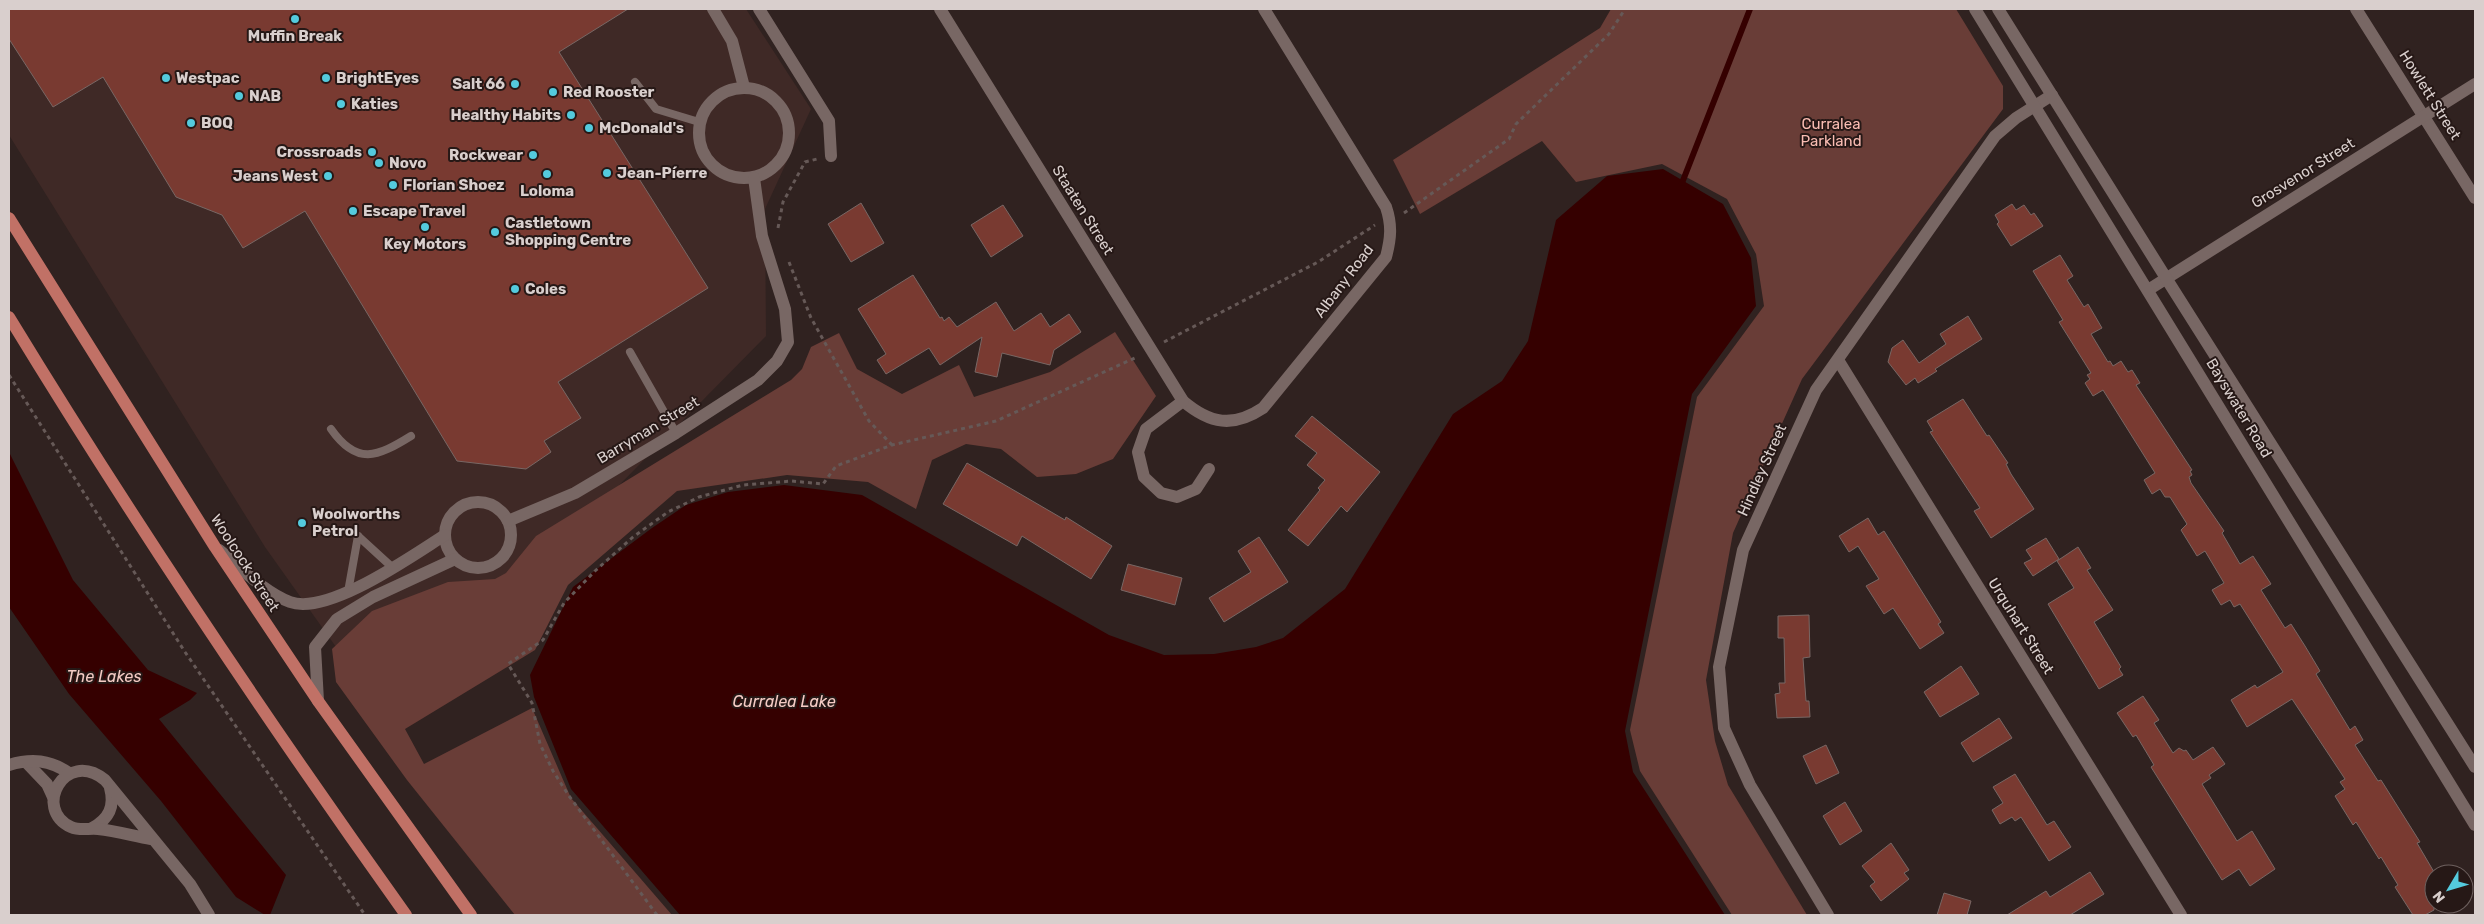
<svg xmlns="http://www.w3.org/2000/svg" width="2484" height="924" font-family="Rubik,sans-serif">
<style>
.built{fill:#3f2926}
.green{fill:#693d37}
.water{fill:#350000}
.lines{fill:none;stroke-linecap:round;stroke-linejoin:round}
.stream{stroke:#350000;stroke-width:6}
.building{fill:#793a31;stroke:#786764}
.path{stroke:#665957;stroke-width:3;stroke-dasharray:4 4;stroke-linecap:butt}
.service{stroke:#786764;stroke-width:8}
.minor{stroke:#786764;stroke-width:12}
.secondary{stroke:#786764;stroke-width:12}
.primary{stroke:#c17166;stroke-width:12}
.poi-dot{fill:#54cadd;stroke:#261816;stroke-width:2}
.labels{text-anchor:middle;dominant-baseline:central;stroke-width:4;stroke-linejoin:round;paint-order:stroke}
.poi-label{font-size:15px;font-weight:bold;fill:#d9cfcd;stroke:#261816;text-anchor:start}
.street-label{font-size:15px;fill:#d9cfcd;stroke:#261816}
.park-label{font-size:15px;fill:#f9bcb2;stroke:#261816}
.water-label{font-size:16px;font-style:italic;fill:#f4cbc4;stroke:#261816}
</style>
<rect width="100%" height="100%" fill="#302220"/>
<polygon class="built" points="9,9 746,9 811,109 765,209 766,336 509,597 363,685 265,547 9,135"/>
<g class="green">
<polygon points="1611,9 1956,9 2003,86 2003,109 1802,379 1733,533 1706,680 1715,741 1728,785 1807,915 1732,915 1640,771 1630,730 1697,397 1764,306 1756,254 1727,199 1662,164 1576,182 1542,141 1420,214 1393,160 1600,28"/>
<polygon points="1115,332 1156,396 1113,459 1076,474 1037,477 1001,449 966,444 932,460 916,509 868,482 787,475 677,491 568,585 535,650 405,729 424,764 532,708 571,798 672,915 515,915 407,780 336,682 332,649 372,611 448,582 495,579 506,573 536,536 791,380 802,369 811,347 839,333 857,369 902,394 959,365 974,397 1050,372"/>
</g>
<g class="water">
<polygon points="1663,169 1723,204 1751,258 1756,306 1692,394 1625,731 1633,772 1725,915 680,915 571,789 534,697 530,675 573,587 652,528 686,505 728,492 784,485 862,495 1109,635 1164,655 1214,654 1256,647 1283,638 1345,589 1453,414 1502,381 1528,341 1556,220 1607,176"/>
<polygon points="9,452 73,580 148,670 197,693 190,700 159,719 286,875 270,915 265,915 236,897 161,801 69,694 9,607"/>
</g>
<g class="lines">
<polyline class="stream" points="1682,183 1750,9"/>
</g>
<g class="building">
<polygon points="9,9 628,9 559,52 708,288 558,382 581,418 544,441 551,452 526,469 457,461 305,211 243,248 222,215 176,197 103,77 53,107 9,39"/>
<polygon points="861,203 884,243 851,262 828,224"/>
<polygon points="2012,204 2016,210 2024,205 2031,215 2034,213 2043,226 2011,246 1997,224 1999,222 1995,215"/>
<polygon points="1003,205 1023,236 991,257 971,225"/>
<polygon points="2060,255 2073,276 2067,280 2084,307 2088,304 2102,328 2091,334 2108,362 2110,361 2113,366 2121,361 2128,372 2132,370 2140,383 2136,385 2192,470 2190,471 2192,475 2189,477 2191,483 2224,531 2222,533 2240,564 2253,556 2271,584 2261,590 2285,628 2291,624 2305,646 2320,671 2316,674 2350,730 2355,726 2363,740 2355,745 2378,781 2381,780 2420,842 2417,843 2434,872 2434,910 2425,915 2413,915 2395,887 2398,885 2381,857 2379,859 2356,822 2353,825 2335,796 2345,789 2340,782 2345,779 2292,699 2247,727 2231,700 2255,685 2257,688 2283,672 2240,604 2234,607 2230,600 2221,605 2212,590 2224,583 2205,551 2197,556 2181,530 2187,524 2170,497 2165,497 2160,489 2152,494 2144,480 2155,473 2103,390 2093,396 2085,383 2090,379 2087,375 2091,373 2059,322 2063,320 2033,271"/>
<polygon points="913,275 940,318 942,317 944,321 949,317 957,327 996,302 1014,331 1041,313 1050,327 1069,314 1081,332 1054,350 1050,365 1002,353 997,377 975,372 982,337 940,365 929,348 886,374 877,360 886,354 858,309"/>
<polygon points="1968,316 1982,339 1935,369 1937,371 1918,383 1915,378 1906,385 1888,362 1892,348 1903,340 1919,363 1946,344 1940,334"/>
<polygon points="1963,399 1987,436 1989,435 2008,463 2006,464 2011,474 2034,509 1991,538 1974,511 1980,508 1930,432 1933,431 1927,421"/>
<polygon points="1312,416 1380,472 1347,512 1341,506 1308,546 1288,530 1320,490 1318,488 1325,480 1307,465 1317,453 1295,436"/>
<polygon points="967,463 1065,520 1066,517 1112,546 1091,579 1022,536 1017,546 943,504"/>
<polygon points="1868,518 1878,535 1884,531 1941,622 1938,624 1944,633 1920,649 1893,608 1884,614 1866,586 1879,579 1858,546 1849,552 1839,536"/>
<polygon points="1259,537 1288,582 1224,622 1209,598 1251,572 1238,551"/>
<polygon points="2046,538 2059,559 2033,576 2024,563 2032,559 2026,550"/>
<polygon points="2078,547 2091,568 2087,570 2113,610 2094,622 2121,667 2119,669 2123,675 2099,689 2048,604 2074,588 2057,561"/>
<polygon points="1128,564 1182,578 1175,605 1121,590"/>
<polygon points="1809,615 1810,657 1803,658 1806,701 1809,701 1810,717 1777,718 1775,694 1780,693 1779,683 1785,683 1784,638 1778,638 1778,616"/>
<polygon points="1961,666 1979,694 1940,717 1924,692"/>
<polygon points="2143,696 2159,720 2154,723 2173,753 2179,748 2184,751 2186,750 2193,760 2213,747 2225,764 2209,775 2211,778 2202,784 2237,841 2252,831 2275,869 2250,886 2239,869 2222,880 2151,767 2154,765 2136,735 2133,737 2117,713"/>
<polygon points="1999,718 2012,738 1973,762 1961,743"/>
<polygon points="1826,745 1839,773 1816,784 1803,756"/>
<polygon points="2015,774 2047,825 2054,821 2071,847 2049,861 2021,817 2015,821 2012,817 2000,824 1992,810 2003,803 1993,787"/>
<polygon points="1845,802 1862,831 1840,845 1823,816"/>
<polygon points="1891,843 1909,870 1904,873 1909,879 1881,901 1870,886 1875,882 1862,866"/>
<polygon points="2090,872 2104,894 2070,915 2007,915 2046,891 2050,897"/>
<polygon points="1944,893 1971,901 1967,915 1937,915"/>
</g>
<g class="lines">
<g class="path">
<polyline points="1404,213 1509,139 1516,124 1609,34 1625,9"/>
<polyline points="778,228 783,202 805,162 817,159"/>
<polyline points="789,262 811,318 869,421 892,445"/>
<polyline points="1164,342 1318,262 1375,225"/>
<polyline points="9,375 185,652 365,915"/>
<polyline points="657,915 569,796 553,771 540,744 532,703 508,664 543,640 564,603 595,571 633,537 668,512 699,497 743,485 792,481 823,484 836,466 892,445 996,421 1137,357"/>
</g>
<g class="service">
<polyline points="635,82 656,109 699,122"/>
<polyline points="630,352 676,433"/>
<path d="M 331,429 C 357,466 377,457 411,436"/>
<polyline points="358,536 393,568"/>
<polyline points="348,592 358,536"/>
</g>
<g class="minor">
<polyline points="713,9 732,41 744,87"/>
<polyline points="759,9 829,121 831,156"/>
<path d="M 940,9 L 1183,401 C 1210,424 1233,428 1263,408 L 1386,257 C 1391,238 1392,225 1386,207 L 1264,9"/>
<polyline points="2356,9 2475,198"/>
<circle cx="744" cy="133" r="45"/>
<polyline points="2148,290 2475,84"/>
<polyline points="1838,360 2181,915"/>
<polyline points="1183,401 1146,429 1138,452 1144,477 1161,493 1177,497 1196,489 1209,469"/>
<circle cx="478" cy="535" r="33"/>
<polyline points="508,521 575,493 676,433 758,380 777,361 788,342 785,309 762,236 754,178"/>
<path d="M 219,550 C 240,567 264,592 290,602 C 328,616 413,555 445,535"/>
<polyline points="318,701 315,647 337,619 373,597 455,559"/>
<polyline points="27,763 47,784 53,797"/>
<path d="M 9,765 C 32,758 50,760 69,773"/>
<path d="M 92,828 C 109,819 115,806 110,788"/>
<path d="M 151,839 C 134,836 116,831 98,829 C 89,828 80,831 71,827 C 32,809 65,748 105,780 L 190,884 L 209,915"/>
<polyline points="1828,915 1750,785 1724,728 1719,667 1743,550 1816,390 1995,136 2016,118 2052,95"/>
</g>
<g class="secondary">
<polyline points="1975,9 2475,825"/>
<polyline points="1998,9 2166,278 2475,767"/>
</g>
<g class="primary">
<polyline points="9,218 215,547 318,701 471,915"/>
<path d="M 9,317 C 134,522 266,719 406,915"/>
</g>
</g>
<g class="poi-dot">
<circle cx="295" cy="19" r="5"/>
<circle cx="166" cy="78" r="5"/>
<circle cx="326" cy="78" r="5"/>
<circle cx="515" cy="84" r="5"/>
<circle cx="553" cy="92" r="5"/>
<circle cx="239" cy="96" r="5"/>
<circle cx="341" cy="104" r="5"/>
<circle cx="571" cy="115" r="5"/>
<circle cx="191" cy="123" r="5"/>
<circle cx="589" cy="128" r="5"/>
<circle cx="372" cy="152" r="5"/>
<circle cx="533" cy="155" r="5"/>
<circle cx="379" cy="163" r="5"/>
<circle cx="607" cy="173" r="5"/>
<circle cx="547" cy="174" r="5"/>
<circle cx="328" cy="176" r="5"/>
<circle cx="393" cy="185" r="5"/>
<circle cx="353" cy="211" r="5"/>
<circle cx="425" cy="227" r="5"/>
<circle cx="495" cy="232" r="5"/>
<circle cx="515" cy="289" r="5"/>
<circle cx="302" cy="523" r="5"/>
</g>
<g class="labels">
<g class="poi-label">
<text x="295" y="36" text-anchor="middle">Muffin Break</text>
<text x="176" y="78">Westpac</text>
<text x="336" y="78">BrightEyes</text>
<text x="505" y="84" text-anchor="end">Salt 66</text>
<text x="563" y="92">Red Rooster</text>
<text x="249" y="96">NAB</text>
<text x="351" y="104">Katies</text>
<text x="561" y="115" text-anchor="end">Healthy Habits</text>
<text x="201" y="123">BOQ</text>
<text x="599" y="128">McDonald's</text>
<text x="362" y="152" text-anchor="end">Crossroads</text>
<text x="523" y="155" text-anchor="end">Rockwear</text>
<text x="389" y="163">Novo</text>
<text x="617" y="173">Jean-Píerre</text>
<text x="318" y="176" text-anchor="end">Jeans West</text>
<text x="403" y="185">Florian Shoez</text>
<text x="547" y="191" text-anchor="middle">Loloma</text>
<text x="363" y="211">Escape Travel</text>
<text x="505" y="223">Castletown<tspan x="505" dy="17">Shopping Centre</tspan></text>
<text x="425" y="244" text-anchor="middle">Key Motors</text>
<text x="525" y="289">Coles</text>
<text x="312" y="514">Woolworths<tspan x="312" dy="17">Petrol</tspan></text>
</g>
<g class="street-label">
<text transform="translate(2430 95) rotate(58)">Howlett Street</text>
<text transform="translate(2303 173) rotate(-32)">Grosvenor Street</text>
<text transform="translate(1083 210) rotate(58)">Staaten Street</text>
<text transform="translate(1344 281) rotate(-53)">Albany Road</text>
<text transform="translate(2239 408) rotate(59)">Bayswater Road</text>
<text transform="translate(648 430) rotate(-31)">Barryman Street</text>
<text transform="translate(1762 470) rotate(-66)">Hindley Street</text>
<text transform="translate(245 563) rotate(57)">Woolcock Street</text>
<text transform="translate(2021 626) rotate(58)">Urquhart Street</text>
</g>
<g class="park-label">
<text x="1831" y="124">Curralea<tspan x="1831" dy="17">Parkland</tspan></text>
</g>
<g class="water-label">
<text x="104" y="676">The Lakes</text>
<text x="784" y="701">Curralea Lake</text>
</g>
</g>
<rect width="2484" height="924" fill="none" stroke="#d9cfcd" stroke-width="20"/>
<g transform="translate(2449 889) rotate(232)"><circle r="24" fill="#261816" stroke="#6e615f"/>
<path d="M0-4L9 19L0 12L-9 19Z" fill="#54cadd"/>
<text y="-8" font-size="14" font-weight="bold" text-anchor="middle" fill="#d9cfcd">N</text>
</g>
</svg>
